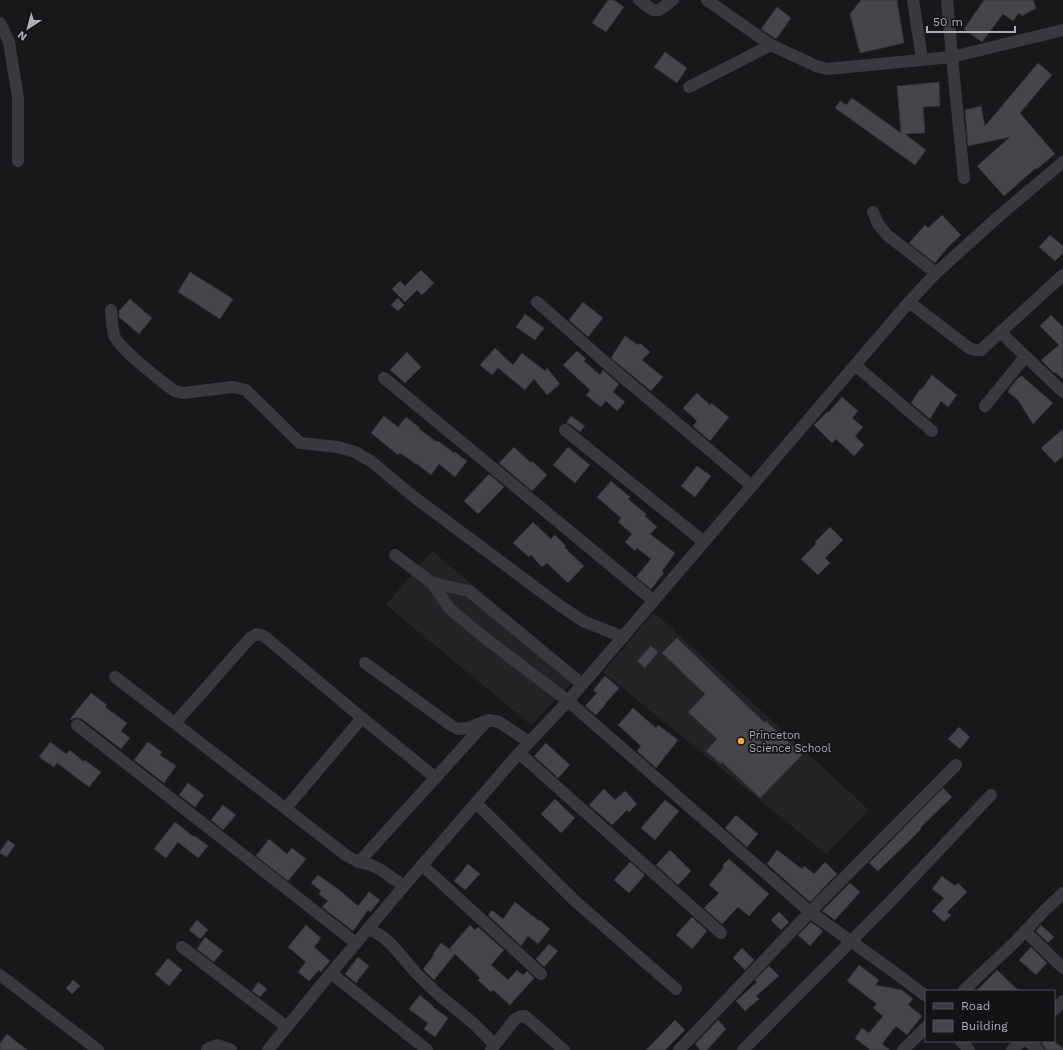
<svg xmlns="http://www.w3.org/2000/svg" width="1063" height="1050" font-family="'Work Sans',sans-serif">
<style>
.built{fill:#242427}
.building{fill:#44464a;stroke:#323236}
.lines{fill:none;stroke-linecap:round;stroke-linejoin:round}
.minor{stroke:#393a3f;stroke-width:12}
.poi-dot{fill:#f2ab38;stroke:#131315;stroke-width:1.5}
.labels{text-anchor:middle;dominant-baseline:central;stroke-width:3.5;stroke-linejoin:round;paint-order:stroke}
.poi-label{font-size:11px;fill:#aab0ba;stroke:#131315;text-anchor:start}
</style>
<rect width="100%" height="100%" fill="#18181a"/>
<g class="built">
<polygon points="432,551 580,675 531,725 386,605"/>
<polygon points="654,612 869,810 826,854 603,672"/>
</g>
<g class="building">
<polygon points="608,0 614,0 624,7 606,32 592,23"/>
<polygon points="861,0 897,0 904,43 860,53 850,14"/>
<polygon points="984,0 1033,0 1036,8 1022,16 1019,13 1013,21 1003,14 982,42 964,29"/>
<polygon points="777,7 791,18 776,39 761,29"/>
<polygon points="665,52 687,68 677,83 654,67"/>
<polygon points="1038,63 1052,75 1020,113 1055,154 1037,169 1036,168 1004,196 977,166 1010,137 968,146 965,110 981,106 985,126"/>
<polygon points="939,82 940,106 923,107 925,133 905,134 926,150 915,165 835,108 840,101 846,105 852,98 901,133 897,86"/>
<polygon points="942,215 961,235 948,247 935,263 909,243 925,225 928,228"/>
<polygon points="1050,235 1063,246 1063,253 1055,261 1039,247"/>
<polygon points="421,270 434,283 422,295 417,290 405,302 392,289 400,281 405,286"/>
<polygon points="190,272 233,299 220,319 178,292"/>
<polygon points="398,298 404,305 398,311 391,305"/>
<polygon points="130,299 152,318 139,334 119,317 119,311"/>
<polygon points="583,302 603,318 588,337 569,320"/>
<polygon points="525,314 544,328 535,340 516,327"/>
<polygon points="1051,315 1063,327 1063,379 1055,372 1054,373 1041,360 1059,345 1040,326"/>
<polygon points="625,336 638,345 640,343 650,352 642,360 663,377 651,391 611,358"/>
<polygon points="495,348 513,365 522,353 545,371 547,368 560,384 547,395 534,379 525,390 498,368 492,375 480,365"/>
<polygon points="577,351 586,359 584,361 600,375 603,370 619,384 613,392 625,402 617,411 606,401 601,407 586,395 590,390 563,365"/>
<polygon points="407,352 421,367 405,383 390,370"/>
<polygon points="932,375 957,395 948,407 941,401 930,419 911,403 920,389 921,390"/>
<polygon points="1022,376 1053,403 1033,424 1018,400 1008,392 1010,388 1018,378"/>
<polygon points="697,393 710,405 711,403 729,417 710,441 693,426 697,421 683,408"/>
<polygon points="842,397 858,411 852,418 863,427 855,436 864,445 854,456 836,439 832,443 814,425 827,412 828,413"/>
<polygon points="384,416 398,427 406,417 420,428 419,429 437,442 438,441 454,453 455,452 467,461 455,477 439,464 431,475 417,464 416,464 400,453 398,455 371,433"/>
<polygon points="571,416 585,426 580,432 570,424 566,423"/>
<polygon points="1063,429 1063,456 1055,463 1041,448"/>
<polygon points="514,447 531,463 532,461 547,475 532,491 499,463"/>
<polygon points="568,447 590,465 575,483 553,465"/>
<polygon points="697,466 711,476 695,497 681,486"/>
<polygon points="489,474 504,487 478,514 464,501"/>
<polygon points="611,481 630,497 628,499 646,514 645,516 657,527 650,534 675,553 662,571 664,573 651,589 636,577 651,559 637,548 635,551 625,542 632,534 618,522 621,518 597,497"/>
<polygon points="533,522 551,539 555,535 566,546 564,547 584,566 568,583 547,563 542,567 531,555 529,557 513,543"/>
<polygon points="830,527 843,540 825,558 830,563 818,575 801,559 816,544 815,542"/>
<polygon points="677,638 765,723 766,721 802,755 760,798 722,762 721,764 706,751 717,739 688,712 705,694 662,653"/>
<polygon points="651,646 658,652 645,668 637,661"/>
<polygon points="605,676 619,688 605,704 606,704 596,715 585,706 597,693 593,690"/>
<polygon points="91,693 107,705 105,707 127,723 121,731 130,738 121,749 82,719 78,718 74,718 71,720 70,719"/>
<polygon points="633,708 656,728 658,725 678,740 656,768 637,751 641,746 618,725"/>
<polygon points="959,727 970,737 960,749 948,739"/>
<polygon points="50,742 66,754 70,750 84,762 85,760 101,772 89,787 57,763 54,767 39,757"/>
<polygon points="148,742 162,752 160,755 176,766 164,783 134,760"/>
<polygon points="546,743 570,765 558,778 534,756"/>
<polygon points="188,783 204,795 195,807 179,795"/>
<polygon points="943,788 952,797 920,828 921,829 909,841 878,871 869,863"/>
<polygon points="604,789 615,800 625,791 637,804 629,812 627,810 612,825 589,805"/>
<polygon points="555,799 575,818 561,833 541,814"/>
<polygon points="665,800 679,811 655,840 641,828"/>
<polygon points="223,805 236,815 223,830 211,820"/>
<polygon points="736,815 758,834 747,847 725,828"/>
<polygon points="175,822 194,837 195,836 208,846 198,858 178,842 166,858 154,849"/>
<polygon points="269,839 287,854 292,848 306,859 288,881 256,856"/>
<polygon points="8,840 15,845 7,857 0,853 0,851"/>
<polygon points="670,850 691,871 678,885 656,865"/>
<polygon points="777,850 802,869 804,866 814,874 825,862 837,874 810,902 767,864"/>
<polygon points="729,859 769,894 749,916 738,907 722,924 704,908 719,893 709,885 724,867 722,866"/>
<polygon points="630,862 645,875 629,893 614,880"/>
<polygon points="468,864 480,874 465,890 454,881"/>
<polygon points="318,875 338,889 358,906 369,892 380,900 370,912 368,910 353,931 322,907 328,901 319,894 321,891 311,883"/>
<polygon points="942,876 955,886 958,883 967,892 947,912 951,915 944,922 932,911 944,898 932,889"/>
<polygon points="850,883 860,892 835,920 822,911"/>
<polygon points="515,902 539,921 540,920 550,929 538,944 528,936 521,946 488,915 492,910 503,919"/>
<polygon points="779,912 789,922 781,930 771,920"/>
<polygon points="692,917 707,931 692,949 676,935"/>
<polygon points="197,920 208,930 200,939 189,930"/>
<polygon points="811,922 823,931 810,946 798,935"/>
<polygon points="306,925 321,938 314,947 330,961 321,972 319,970 309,981 298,972 306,962 288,947"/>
<polygon points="470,925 475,930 478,927 504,950 491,965 508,980 517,970 523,975 527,971 534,978 510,1005 493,990 491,992 478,980 480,978 455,954 434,980 423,969 434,955 433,954 441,943 452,951 449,949"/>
<polygon points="1041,925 1054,937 1048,943 1036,931"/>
<polygon points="205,937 223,951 214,962 197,949"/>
<polygon points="549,944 558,951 544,967 536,959"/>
<polygon points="1031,947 1047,963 1036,975 1019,960"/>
<polygon points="742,948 754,960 745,970 733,958"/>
<polygon points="358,957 369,966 356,983 345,974"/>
<polygon points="168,958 182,970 169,986 155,974"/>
<polygon points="859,965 879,980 876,985 902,990 913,999 908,1005 922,1016 907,1035 896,1026 882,1044 890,1050 870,1050 855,1038 862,1028 869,1033 883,1016 873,1008 877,1004 847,981"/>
<polygon points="769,966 779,976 756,996 759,999 745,1011 736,1001 757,982 755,980"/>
<polygon points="997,970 1019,991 976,991"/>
<polygon points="73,980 80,986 72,994 66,988"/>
<polygon points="258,982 267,989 260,997 252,991"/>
<polygon points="420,995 433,1006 433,1007 448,1018 435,1037 424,1029 428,1023 409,1009"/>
<polygon points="675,1020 685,1030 665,1050 646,1050"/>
<polygon points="718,1020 726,1029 707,1050 700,1050 695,1044"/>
<polygon points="7,1034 27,1050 0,1050 0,1043"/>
<polygon points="1044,1041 1053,1041 1063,1048 1063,1050 1045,1050 1045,1047 1042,1044"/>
</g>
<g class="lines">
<g class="minor">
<path d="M 639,0 C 658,14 654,14 673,0"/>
<polyline points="707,0 771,45 816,66 827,69 952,57 1063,30"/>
<polyline points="913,0 922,59"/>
<polyline points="947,0 952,57 964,178"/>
<polyline points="0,23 9,42 18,98 18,161"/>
<polyline points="689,87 771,45"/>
<polyline points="873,212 878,224 887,235 936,273"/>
<polyline points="537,302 613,369 752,486"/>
<polyline points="909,302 969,348 975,350 981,350 1063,275"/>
<path d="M 111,310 C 112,318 112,327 114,335 C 118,348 157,377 169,387 L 175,391 L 183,393 L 233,387 L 246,390 L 300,443 L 338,447 L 355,452 L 372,462 L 414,497 L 559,605 L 583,621 L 623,637"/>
<polyline points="1000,332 1063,392"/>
<polyline points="855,365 932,431"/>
<polyline points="384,378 654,601"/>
<polyline points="985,406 1025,357"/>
<polyline points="565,430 704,542"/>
<polyline points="395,555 432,583 449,608 481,635 568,701 810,912 894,972 926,996"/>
<polyline points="432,583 469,591 582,684"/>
<polyline points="365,663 452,726 458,729 468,728 488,720 499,722 529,742"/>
<polyline points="115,677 347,856 359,862 371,865 381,870 404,886"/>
<polyline points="362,718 436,778"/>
<polyline points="175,723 251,637 257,634 264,636 362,718 286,808"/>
<polyline points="77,725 356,943"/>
<polyline points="519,753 721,933"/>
<polyline points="476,803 574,900 676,989"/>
<polyline points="359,862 486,722"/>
<polyline points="423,866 541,974"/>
<polyline points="368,928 383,937 391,944 417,974 440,996 473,1023 495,1045"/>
<polyline points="1025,931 1063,968"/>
<polyline points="182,947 287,1027"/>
<polyline points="331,973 427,1050"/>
<polyline points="0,975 98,1050"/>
<polyline points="963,991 1016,941 1043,912 1063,893"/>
<polyline points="1054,1010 1063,1001"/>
<polyline points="961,1041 969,1050"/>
<polyline points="1028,1041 1038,1050"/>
<polyline points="207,1049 217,1045 231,1050"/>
<polyline points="268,1050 331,973 404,886 519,753 568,701 909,302 936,273 999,216 1063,162"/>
<polyline points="491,1050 515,1019 519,1017 525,1016 564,1050"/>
<polyline points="679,1050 810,912 956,765"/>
<polyline points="743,1050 889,903 991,795"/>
<polyline points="903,1050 926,1027"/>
<polyline points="1012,1050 1022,1041"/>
</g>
</g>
<circle class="poi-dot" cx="741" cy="741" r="4"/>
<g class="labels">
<g class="poi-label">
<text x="749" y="735">Princeton<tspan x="749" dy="13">Science School</tspan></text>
</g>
</g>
<rect x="925" y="990" width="130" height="52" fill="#131315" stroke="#4f5257"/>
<rect x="933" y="1003" width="20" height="6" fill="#393a3f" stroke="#4f5257"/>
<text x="961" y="1010" font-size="12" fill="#aab0ba">Road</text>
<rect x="933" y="1020" width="20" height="12" fill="#44464a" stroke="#4f5257"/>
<text x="961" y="1030" font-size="12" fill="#aab0ba">Building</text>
<g transform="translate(28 28) rotate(216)" stroke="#131315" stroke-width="3" paint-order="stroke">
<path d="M0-3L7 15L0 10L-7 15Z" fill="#aab0ba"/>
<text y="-6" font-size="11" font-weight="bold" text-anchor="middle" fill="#aab0ba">N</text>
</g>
<path d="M927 26v6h88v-6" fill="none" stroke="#aab0ba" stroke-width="2"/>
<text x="933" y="26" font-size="12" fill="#aab0ba" stroke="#131315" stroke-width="3" paint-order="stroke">50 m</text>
</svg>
